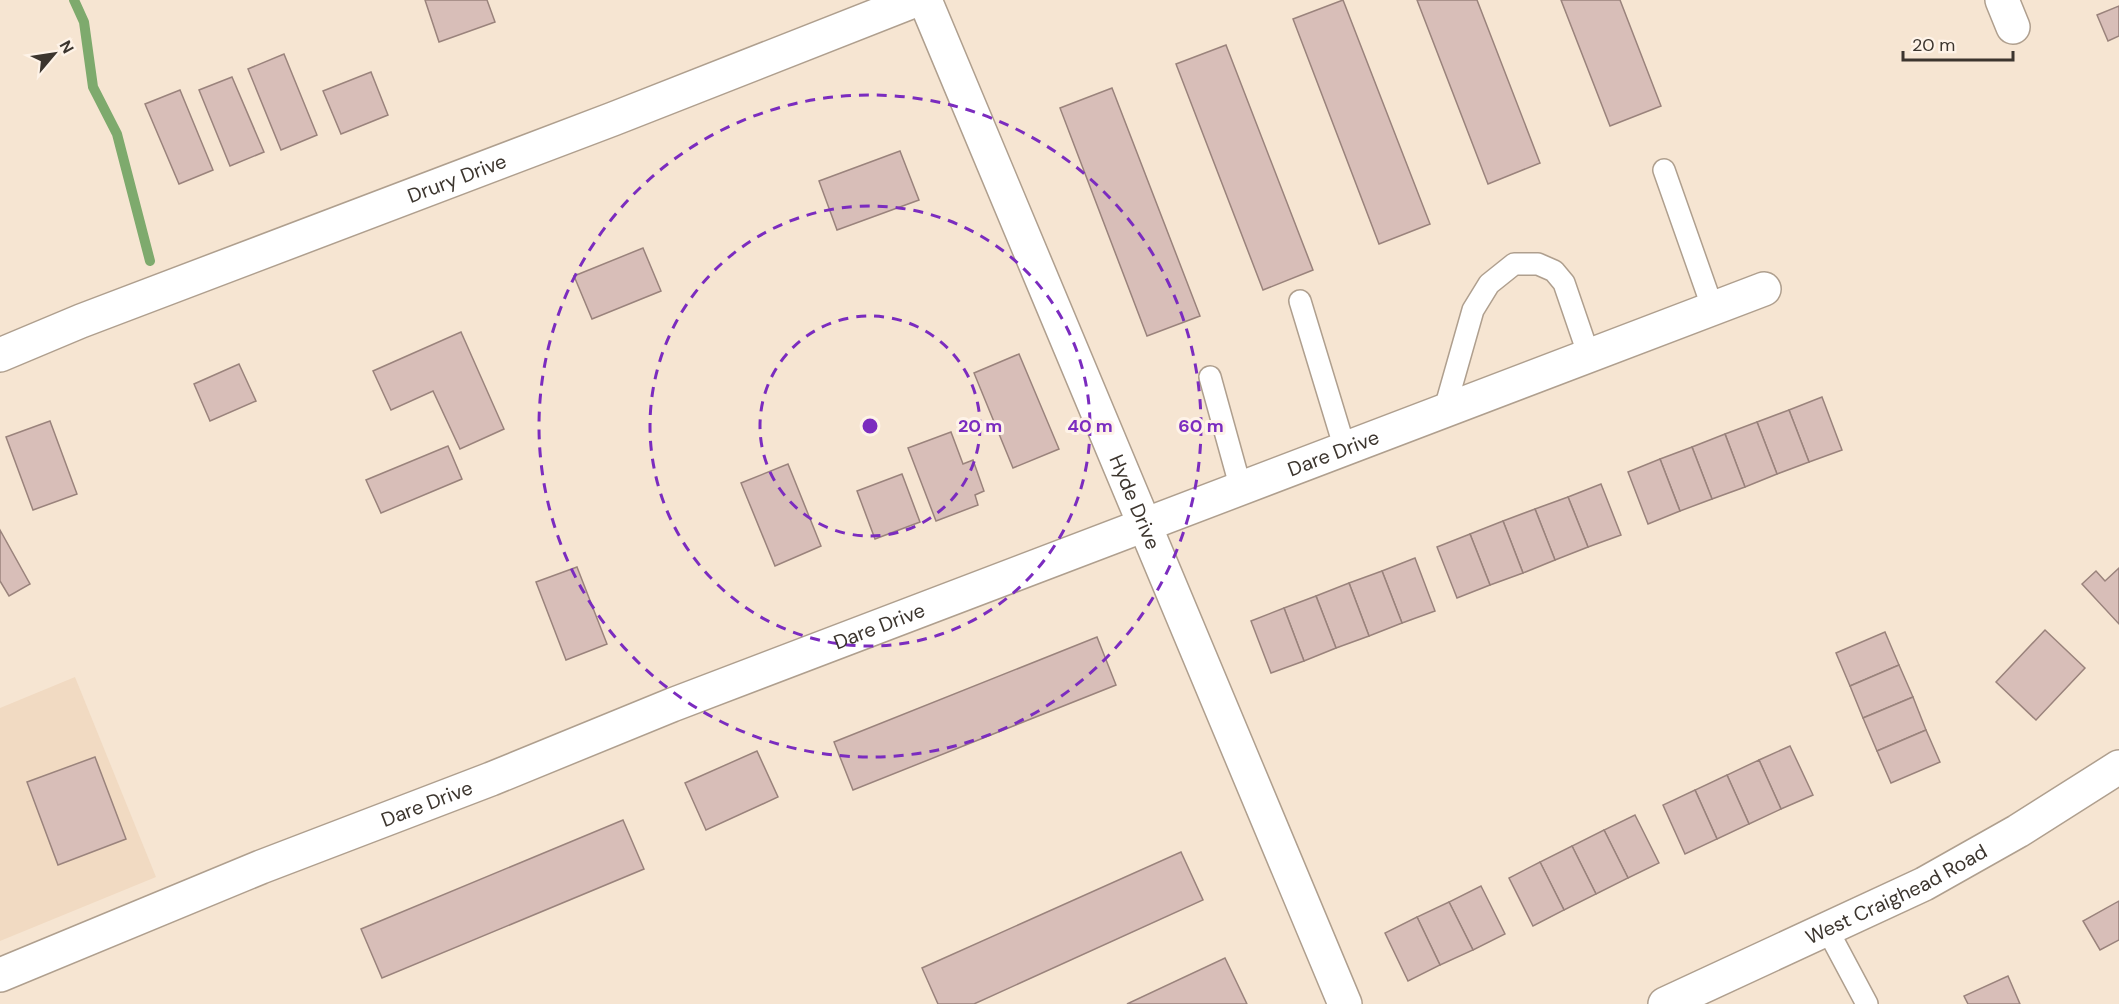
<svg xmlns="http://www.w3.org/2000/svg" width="2119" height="1004" font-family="'DM Sans',sans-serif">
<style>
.built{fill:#f1dac2}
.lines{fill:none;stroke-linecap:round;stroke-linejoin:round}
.stream{stroke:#7eaa6d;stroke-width:10}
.building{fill:#d8beb8;stroke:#9a837c;stroke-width:1.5}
.lane-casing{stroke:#af9f8e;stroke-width:24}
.street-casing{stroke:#af9f8e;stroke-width:36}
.secondary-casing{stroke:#af9f8e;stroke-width:36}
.lane{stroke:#fff;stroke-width:21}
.street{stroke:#fff;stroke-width:33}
.secondary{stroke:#fff;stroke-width:33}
.ring{fill:none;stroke:#7b2cbf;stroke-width:3;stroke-dasharray:10 8}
.labels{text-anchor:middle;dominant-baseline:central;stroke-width:6;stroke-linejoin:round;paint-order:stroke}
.street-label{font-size:20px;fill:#3c352e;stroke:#fef3e8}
.centre{fill:#7b2cbf;stroke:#fef3e8;stroke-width:3}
.ring-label{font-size:18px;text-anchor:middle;font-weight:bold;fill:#7b2cbf;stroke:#fef3e8;stroke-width:6;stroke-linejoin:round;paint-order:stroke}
</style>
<rect width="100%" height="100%" fill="#f6e5d2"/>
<polygon class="built" points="75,677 156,877 0,941 0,708"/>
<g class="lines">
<polyline class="stream" points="74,0 84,22 93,87 117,134 150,261"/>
</g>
<g class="building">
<polygon points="425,0 487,0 495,22 439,42"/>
<polygon points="1343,0 1430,224 1379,244 1293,19"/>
<polygon points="1417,0 1477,0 1540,163 1488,184"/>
<polygon points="1561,0 1620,0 1661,106 1610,126"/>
<polygon points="2119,6 2119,36 2108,41 2097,15"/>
<polygon points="1226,45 1313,270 1263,290 1176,64"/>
<polygon points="284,54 317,135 281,150 248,69"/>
<polygon points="371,72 388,115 341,134 323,91"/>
<polygon points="232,77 264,152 230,166 199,90"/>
<polygon points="1112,88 1200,316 1147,336 1060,108"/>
<polygon points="180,90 213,170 179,184 145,104"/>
<polygon points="900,151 919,200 837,230 819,181"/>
<polygon points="643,248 661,291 592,319 574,276"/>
<polygon points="461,332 504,429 460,449 433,391 391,410 373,371"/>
<polygon points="1019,354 1059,449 1013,468 974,373"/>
<polygon points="239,364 256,401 210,421 194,384"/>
<polygon points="1822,397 1842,450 1809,462 1789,410"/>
<polygon points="1789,410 1809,462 1777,474 1757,422"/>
<polygon points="50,421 77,494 33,510 6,437"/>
<polygon points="1757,422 1777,474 1745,487 1725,434"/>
<polygon points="951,432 963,464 973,460 984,491 975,495 978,505 936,521 908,448"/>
<polygon points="1725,434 1745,487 1712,499 1692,447"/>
<polygon points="448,446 462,479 381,513 366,480"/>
<polygon points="1692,447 1712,499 1680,511 1660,459"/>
<polygon points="1660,459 1680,511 1648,524 1628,472"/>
<polygon points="788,464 821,546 775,566 741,483"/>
<polygon points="902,474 920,522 875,539 857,491"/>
<polygon points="1601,484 1621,535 1588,547 1568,497"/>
<polygon points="1568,497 1588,547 1555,560 1535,509"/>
<polygon points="1535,509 1555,560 1523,573 1503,521"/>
<polygon points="1503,521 1523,573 1490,585 1470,534"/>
<polygon points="0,530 30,584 9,596 0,581"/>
<polygon points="1470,534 1490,585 1457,598 1437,547"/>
<polygon points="1415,558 1435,611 1402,623 1382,571"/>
<polygon points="577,567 607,644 566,660 536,582"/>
<polygon points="2119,568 2119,624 2082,584 2096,571 2105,581"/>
<polygon points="1382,571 1402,623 1369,636 1349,583"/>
<polygon points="1349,583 1369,636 1336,648 1316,596"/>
<polygon points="1316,596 1336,648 1304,661 1284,608"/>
<polygon points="1284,608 1304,661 1271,673 1251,621"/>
<polygon points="2045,630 2085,668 2036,720 1996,682"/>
<polygon points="1885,632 1899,665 1850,686 1836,653"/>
<polygon points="1097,637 1116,685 853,790 834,742"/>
<polygon points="1899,665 1913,697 1863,718 1850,686"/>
<polygon points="1913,697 1926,730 1877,751 1863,718"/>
<polygon points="1926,730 1940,762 1891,783 1877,751"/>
<polygon points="1790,746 1813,795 1781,809 1759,760"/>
<polygon points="757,751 778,797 706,830 685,783"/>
<polygon points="95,757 126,839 58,865 27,782"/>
<polygon points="1759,760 1781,809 1749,824 1727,775"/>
<polygon points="1727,775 1749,824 1717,839 1695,790"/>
<polygon points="1695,790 1717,839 1685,854 1663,805"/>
<polygon points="1635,815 1659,863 1628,878 1604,830"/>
<polygon points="623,820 644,869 382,978 361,929"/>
<polygon points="1604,830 1628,878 1596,894 1572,846"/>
<polygon points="1572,846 1596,894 1564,910 1540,862"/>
<polygon points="1181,852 1203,900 974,1004 938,1004 922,968"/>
<polygon points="1540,862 1564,910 1533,926 1509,878"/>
<polygon points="1481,886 1505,934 1473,950 1449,902"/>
<polygon points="2119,901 2119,940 2100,950 2083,921"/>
<polygon points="1449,902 1473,950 1440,965 1417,917"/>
<polygon points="1417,917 1440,965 1408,981 1385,933"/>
<polygon points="1225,958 1247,1004 1127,1004"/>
<polygon points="2008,976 2020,1004 1968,1004 1964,996"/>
</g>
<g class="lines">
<g class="lane-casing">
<g id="lane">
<polyline points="1664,170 1713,309"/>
<polyline points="1300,301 1345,449"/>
<polyline points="1210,377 1241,489"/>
<polyline points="1444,412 1473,310 1489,284 1514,264 1538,264 1554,271 1564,283 1589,356"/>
<polyline points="1827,929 1867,1004"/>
</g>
</g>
<g class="street-casing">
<g id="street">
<path id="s1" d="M 925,0 L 1345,1004"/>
<polyline points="2002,0 2013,27"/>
<path id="s2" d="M 0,355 L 81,321 L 613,119 L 916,0"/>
<path id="s3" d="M 0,975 L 261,867 L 491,779 L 672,705 L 1764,289"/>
</g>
</g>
<g class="secondary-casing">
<g id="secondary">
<path id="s4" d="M 1665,1004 L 1924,884 L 2018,831 L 2119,767"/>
</g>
</g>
<use href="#lane" class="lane"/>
<use href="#street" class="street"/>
<use href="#secondary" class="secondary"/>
</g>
<g class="ring">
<circle cx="870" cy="426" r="110"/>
<circle cx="870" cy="426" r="220"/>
<circle cx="870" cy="426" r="331"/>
</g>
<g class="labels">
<g class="street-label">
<text stroke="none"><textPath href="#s2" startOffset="490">Drury Drive</textPath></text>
<text stroke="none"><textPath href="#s3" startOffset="1432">Dare Drive</textPath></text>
<text stroke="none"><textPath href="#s1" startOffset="544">Hyde Drive</textPath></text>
<text stroke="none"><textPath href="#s3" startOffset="946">Dare Drive</textPath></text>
<text stroke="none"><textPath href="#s3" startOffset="460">Dare Drive</textPath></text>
<text stroke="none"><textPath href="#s4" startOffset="256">West Craighead Road</textPath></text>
</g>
</g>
<circle cx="870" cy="426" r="9" class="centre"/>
<g class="ring-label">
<text x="980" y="432">20 m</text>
<text x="1090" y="432">40 m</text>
<text x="1201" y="432">60 m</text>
</g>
<g transform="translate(54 54) rotate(61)" stroke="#fef3e8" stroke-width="4.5" paint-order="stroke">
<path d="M0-4.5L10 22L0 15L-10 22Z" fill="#3c352e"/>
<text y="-9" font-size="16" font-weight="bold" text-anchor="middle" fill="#3c352e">N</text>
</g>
<path d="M1903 51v9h110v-9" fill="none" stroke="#3c352e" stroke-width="3"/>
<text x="1912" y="51" font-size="18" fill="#3c352e" stroke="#fef3e8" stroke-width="4.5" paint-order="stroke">20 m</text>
</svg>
